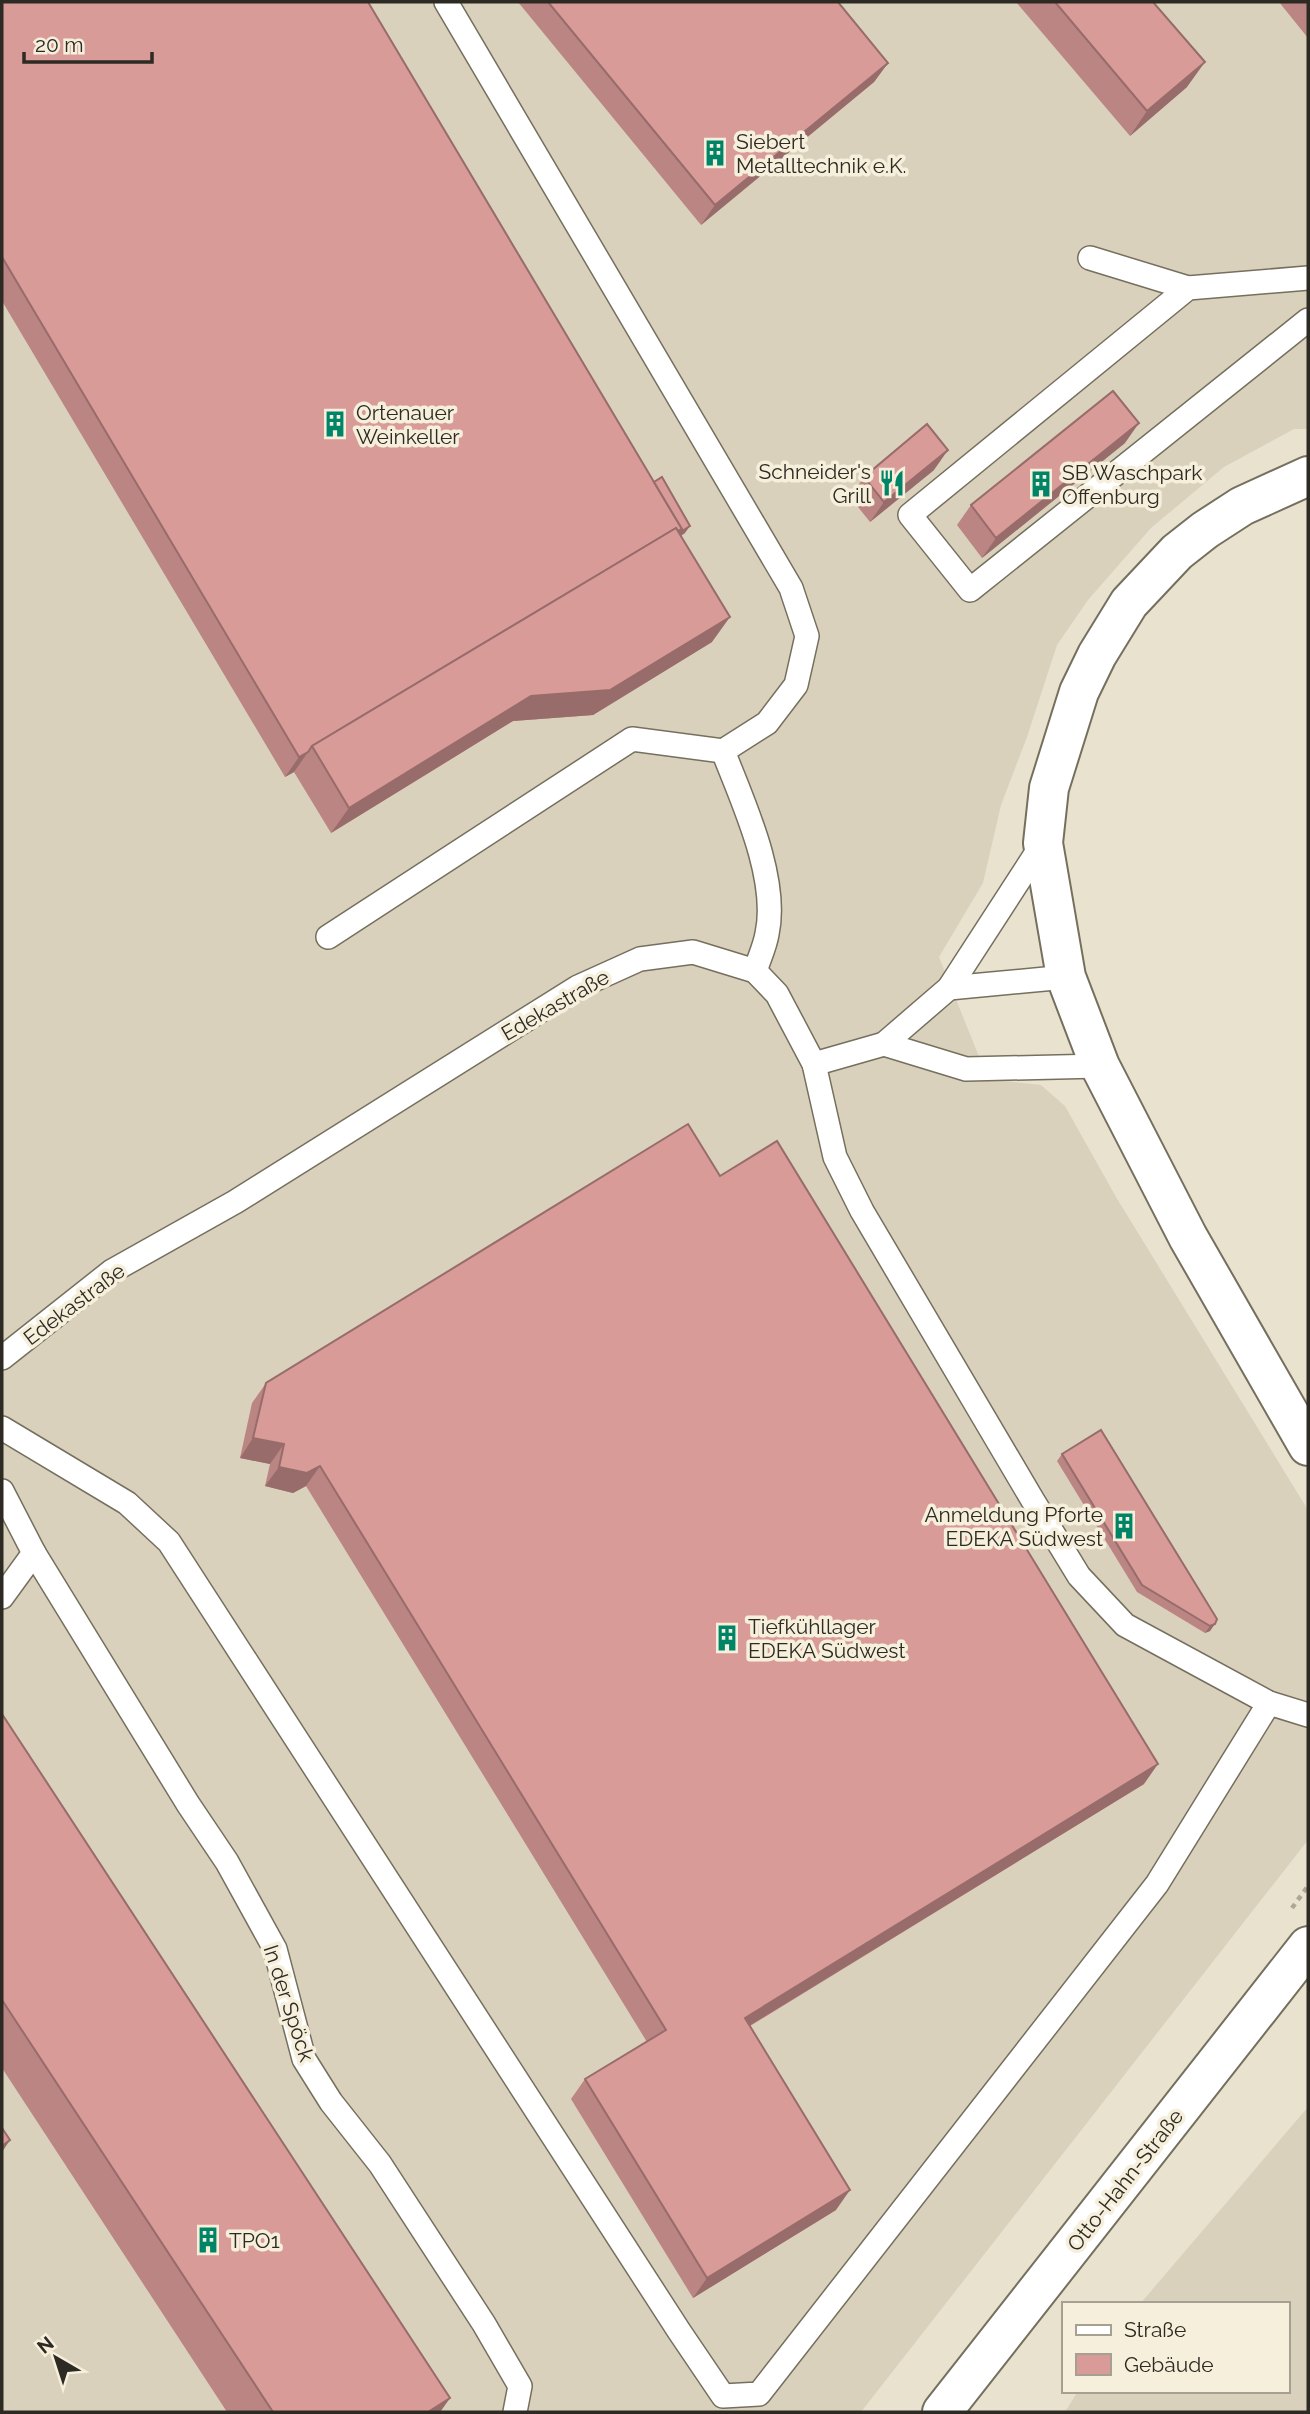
<svg xmlns="http://www.w3.org/2000/svg" width="1310" height="2414" font-family="Raleway,sans-serif">
<style>
.commercial{fill:#dad1bd}
.lines{fill:none;stroke-linecap:round;stroke-linejoin:round}
.lane-casing{stroke:#756f5e;stroke-width:26}
.secondary-casing{stroke:#756f5e;stroke-width:42}
.primary-casing{stroke:#756f5e;stroke-width:42}
.path{stroke:#ada798;stroke-width:4.5;stroke-dasharray:5 5;stroke-linecap:butt}
.lane{stroke:#fff;stroke-width:23}
.secondary{stroke:#fff;stroke-width:38}
.primary{stroke:#fff;stroke-width:38}
.wall{fill:#ba8583}
.shaded-wall{fill:#976c6a}
.building{fill:#d89b98;stroke:#976c6a;stroke-width:2}
.labels{text-anchor:middle;dominant-baseline:central;stroke-width:7;stroke-linejoin:round;paint-order:stroke}
.poi-label{font-size:21px;fill:#2d2a23;stroke:#f6efdc;text-anchor:start}
.street-label{font-size:21px;fill:#2d2a23;stroke:#f6efdc}
</style>
<rect width="100%" height="100%" fill="#e9e2cf"/>
<g class="commercial">
<polygon points="2,2 1308,2 1308,429 1294,429 1224,467 1151,528 1088,600 1057,645 1027,737 1001,805 983,883 939,957 988,1079 1041,1085 1065,1106 1116,1197 1308,1510 1308,1840 861,2412 2,2412"/>
<polygon points="1308,2107 1308,2412 1065,2412 1078,2391 1287,2391 1287,2304 1140,2304"/>
</g>
<g class="lines">
<g class="lane-casing">
<g id="lane">
<polyline points="446,2 791,588 807,636 796,685 767,723 723,751"/>
<polyline points="1090,258 1188,288"/>
<polyline points="1308,278 1188,288 910,515 970,590 1308,320"/>
<path d="M 328,937 L 632,739 L 723,751 C 743,802 779,879 767,934 C 765,946 759,959 755,971"/>
<polyline points="949,988 1066,977"/>
<polyline points="884,1044 966,1069 1100,1066"/>
<polyline points="814,1064 884,1044 949,988 1043,843"/>
<polyline points="2,1358 112,1271 235,1202 578,987 640,959 693,952 755,971 777,994 814,1064 835,1157 862,1211 1032,1499 1079,1576 1125,1625 1269,1703 1308,1715"/>
<polyline points="2,1428 127,1503 169,1542 679,2331 723,2396 759,2394 1157,1884 1269,1703"/>
<polyline points="2,1491 34,1553 2,1597"/>
<polyline points="34,1553 188,1804 227,1862 275,1949 304,2059 331,2102 380,2164 484,2324 520,2386 515,2412"/>
</g>
</g>
<g class="secondary-casing">
<polyline id="secondary" points="942,2412 1308,1946"/>
</g>
<g class="primary-casing">
<polyline id="primary" points="1308,476 1242,506 1205,530 1177,552 1129,603 1097,655 1079,692 1049,788 1043,843 1066,977 1100,1066 1188,1237 1308,1446"/>
</g>
<polyline class="path" points="1292,1908 1308,1886"/>
<use href="#lane" class="lane"/>
<use href="#secondary" class="secondary"/>
<use href="#primary" class="primary"/>
</g>
<g class="wall">
<polygon points="2,2 654,482 685,533 681,536 712,642 593,715 513,721 331,833 294,772 285,777 2,301"/>
<polygon points="518,2 838,2 888,63 874,82 701,225"/>
<polygon points="1016,2 1153,2 1187,87 1130,136"/>
<polygon points="1279,2 1308,2 1308,38"/>
<polygon points="1125,443 982,558 957,525 971,505"/>
<polygon points="934,470 870,522 850,497 864,477"/>
<polygon points="720,1176 1144,1784 750,2026 836,2210 693,2298 571,2099 585,2079 647,2042 306,1486 293,1493 265,1486 270,1464 240,1458 252,1403 266,1383"/>
<polygon points="1062,1454 1217,1619 1210,1631 1205,1633 1137,1592 1057,1461"/>
<polygon points="2,1714 450,2398 440,2412 227,2412 2,2068"/>
</g>
<g class="shaded-wall">
<polygon points="1205,62 1187,87 1130,136 1147,111"/>
<polygon points="888,63 874,82 701,225 715,205"/>
<polygon points="1139,423 1125,443 982,558 996,538"/>
<polygon points="948,450 934,470 870,522 884,502"/>
<polygon points="690,526 685,533 318,757 682,529"/>
<polygon points="730,617 712,642 593,715 513,721 331,833 349,808 531,696"/>
<polygon points="308,752 294,772 285,777 299,757"/>
<polygon points="253,1438 284,1444 270,1464 240,1458"/>
<polygon points="320,1466 306,1486 293,1493 265,1486 279,1467"/>
<polygon points="1215,1624 1210,1631 1205,1633 1210,1626"/>
<polygon points="1158,1764 1144,1784 731,2037 745,2018"/>
<polygon points="10,2140 2,2152 2,2146"/>
<polygon points="850,2190 836,2210 693,2298 707,2278"/>
<polygon points="450,2398 440,2412 428,2412"/>
</g>
<g class="building">
<polygon points="2,2 368,2 682,529 678,531 676,528 312,746 308,752 299,757 2,257"/>
<polygon points="548,2 838,2 888,63 715,205"/>
<polygon points="1055,2 1153,2 1205,62 1147,111"/>
<polygon points="1113,391 1139,423 996,538 971,505"/>
<polygon points="927,424 948,450 884,502 864,477"/>
<polygon points="662,477 690,526 679,533 682,529 654,482"/>
<polygon points="676,528 730,617 610,690 531,696 349,808 312,746"/>
<polygon points="688,1124 720,1176 777,1141 1158,1764 745,2018 850,2190 707,2278 585,2079 666,2030 320,1466 307,1473 279,1467 284,1444 253,1438 266,1383"/>
<polygon points="1101,1430 1217,1619 1215,1624 1210,1626 1142,1585 1062,1454"/>
<polygon points="2,1714 450,2398 428,2412 273,2412 2,2000"/>
<polygon points="2,2128 10,2140 2,2146"/>
</g>
<defs>
<g id="building-bare" transform="scale(2.1)"><path d="M-4-6H4V6H1V3H-1V6H-4ZM-2.5-4.3h1.7v1.8h-1.7ZM.8-4.3h1.7v1.8H.8ZM-2.5-1h1.7V.8h-1.7ZM.8-1h1.7V.8H.8Z" fill="#008467" stroke="#f6efdc" stroke-width="2.5" paint-order="stroke"/></g>
<g id="restaurant-bare" transform="scale(2.1)"><path d="M-5-6h1v4h1v-4h1v4h1v-4h1v5L-1.5 .5V6h-2V.5L-5-1ZM5-6V6H3V1.5H1.5Q1.5-4 5-6Z" fill="#008467" stroke="#f6efdc" stroke-width="2.5" paint-order="stroke"/></g>
</defs>
<g fill-rule="evenodd">
<use href="#building-bare" x="715" y="153"/>
<use href="#building-bare" x="335" y="424"/>
<use href="#restaurant-bare" x="892" y="483"/>
<use href="#building-bare" x="1041" y="484"/>
<use href="#building-bare" x="1124" y="1526"/>
<use href="#building-bare" x="727" y="1638"/>
<use href="#building-bare" x="208" y="2240"/>
</g>
<g class="labels">
<g class="poi-label">
<text x="736" y="141">Siebert<tspan x="736" dy="24">Metalltechnik e.K.</tspan></text>
<text x="356" y="412">Ortenauer<tspan x="356" dy="24">Weinkeller</tspan></text>
<text x="871" y="471" text-anchor="end">Schneider's<tspan x="871" dy="24">Grill</tspan></text>
<text x="1062" y="472">SB Waschpark<tspan x="1062" dy="24">Offenburg</tspan></text>
<text x="1103" y="1514" text-anchor="end">Anmeldung Pforte<tspan x="1103" dy="24">EDEKA Südwest</tspan></text>
<text x="748" y="1626">Tiefkühllager<tspan x="748" dy="24">EDEKA Südwest</tspan></text>
<text x="229" y="2240">TPO1</text>
</g>
<g class="street-label">
<text transform="translate(555 1005) rotate(-30)">Edekastraße</text>
<text transform="translate(74 1304) rotate(-37)">Edekastraße</text>
<text transform="translate(289 2003) rotate(72)">In der Spöck</text>
<text transform="translate(1125 2180) rotate(-52)">Otto-Hahn-Straße</text>
</g>
</g>
<rect width="1310" height="2414" fill="none" stroke="#2d2a23" stroke-width="7"/>
<rect x="1062" y="2302" width="228" height="91" fill="#f6efdc" stroke="#a6a092" stroke-width="2"/>
<rect x="1076" y="2325" width="35" height="10" fill="#ffffff" stroke="#a6a092" stroke-width="2"/>
<text x="1124" y="2337" font-size="21" fill="#2d2a23">Straße</text>
<rect x="1076" y="2354" width="35" height="21" fill="#d89b98" stroke="#a6a092" stroke-width="2"/>
<text x="1124" y="2372" font-size="21" fill="#2d2a23">Gebäude</text>
<g transform="translate(56 2358) rotate(321)" stroke="#f6efdc" stroke-width="5" paint-order="stroke">
<path d="M0-5L12 26L0 18L-12 26Z" fill="#2d2a23"/>
<text y="-10" font-size="19" font-weight="bold" text-anchor="middle" fill="#2d2a23">N</text>
</g>
<path d="M24 52v10h128v-10" fill="none" stroke="#2d2a23" stroke-width="3.5"/>
<text x="35" y="52" font-size="21" fill="#2d2a23" stroke="#f6efdc" stroke-width="5" paint-order="stroke">20 m</text>
</svg>
